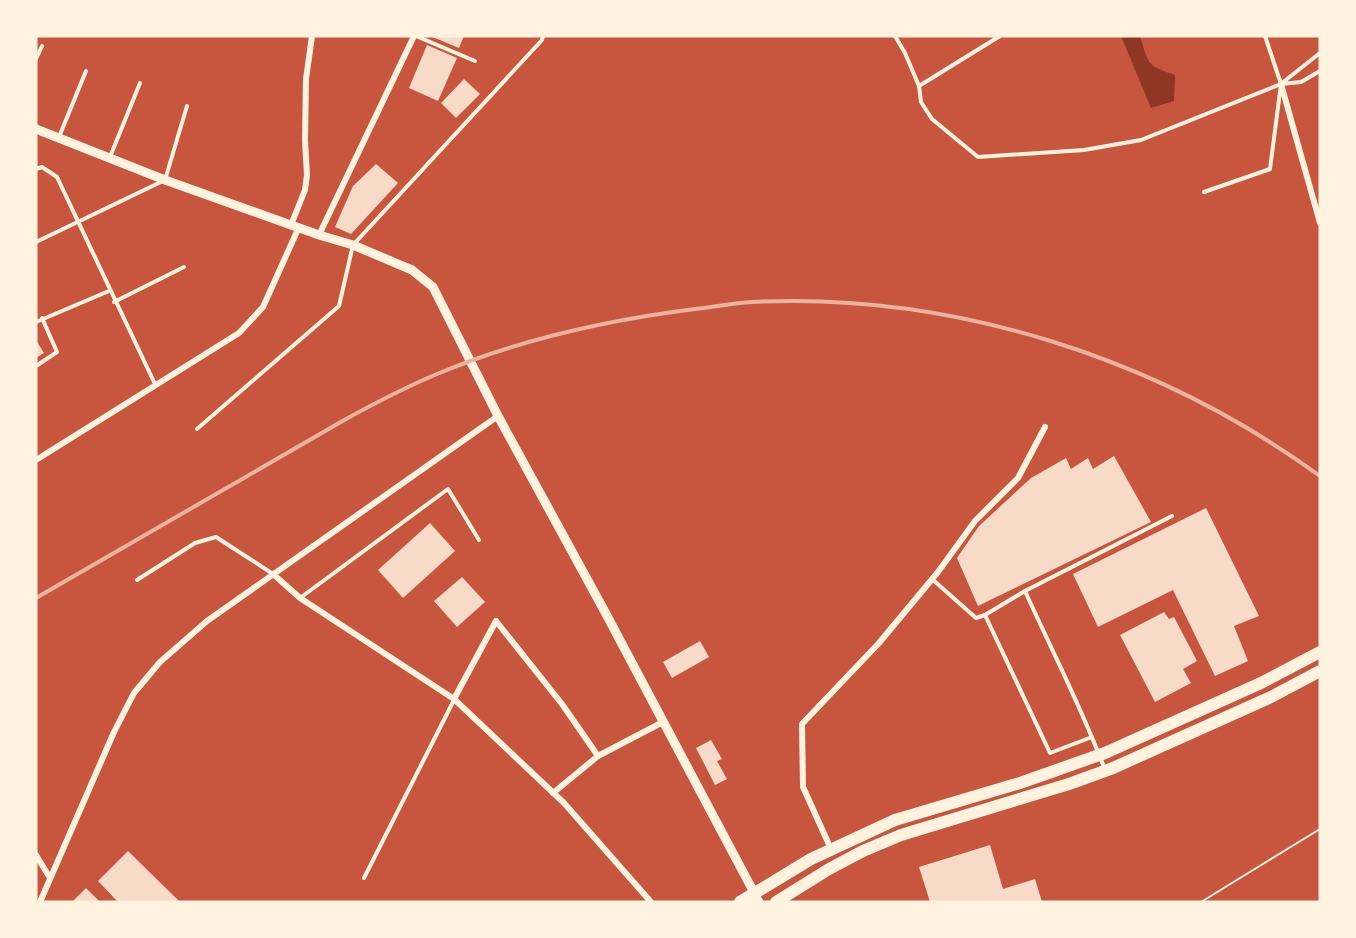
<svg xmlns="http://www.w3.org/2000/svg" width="1356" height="938" font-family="'Golos Text',sans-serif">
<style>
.water{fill:#8f3625}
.building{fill:#f7dbc8}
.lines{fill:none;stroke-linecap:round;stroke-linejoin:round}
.path{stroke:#fff3e0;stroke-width:2}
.service{stroke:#fff3e0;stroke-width:4}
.minor{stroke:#fff3e0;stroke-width:6}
.tertiary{stroke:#fff3e0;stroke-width:9}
.primary{stroke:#fff3e0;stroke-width:12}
.rail{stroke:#e9b49f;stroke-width:4}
</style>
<rect width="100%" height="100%" fill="#c8553d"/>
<path class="water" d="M 1121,36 L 1140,36 C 1149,65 1146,65 1175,75 L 1174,101 L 1151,108 Z"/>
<g class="building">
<polygon points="430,36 464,36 459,48"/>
<polygon points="427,45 457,58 438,101 409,88"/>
<polygon points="464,79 480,94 456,118 441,103"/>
<polygon points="376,164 398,183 351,234 335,227 353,186"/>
<polygon points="36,340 44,353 36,358"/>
<polygon points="1114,456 1151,522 978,606 957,558 979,526 1031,478 1066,458 1071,469 1088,458 1093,469"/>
<polygon points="1206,508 1259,616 1234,626 1248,661 1215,676 1173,590 1098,627 1073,574"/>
<polygon points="430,523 455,551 403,598 378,570"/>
<polygon points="462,577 485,602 457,627 434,601"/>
<polygon points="1164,612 1169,619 1174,617 1197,661 1183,669 1191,683 1155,702 1120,635"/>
<polygon points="700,641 709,657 672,678 663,662"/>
<polygon points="711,740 722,759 717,761 727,779 715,785 696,748"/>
<polygon points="990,845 1003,889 1035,879 1042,902 930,902 919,867"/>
<polygon points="128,851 180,902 118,902 98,881"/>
<polygon points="86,888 100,902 72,902"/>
</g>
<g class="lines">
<polyline class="path" points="1201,902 1320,829"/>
<g class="service">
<polyline points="416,36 475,61"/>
<polyline points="895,36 905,53 919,86 921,102 932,119 978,157 1084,150 1141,140 1281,84 1301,82 1320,71"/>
<polyline points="36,59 42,46"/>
<polyline points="1282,83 1320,53"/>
<polyline points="919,86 1000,36"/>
<polyline points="59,137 86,71"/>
<polyline points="110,157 140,83"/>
<polyline points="36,169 42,167 57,177 155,384"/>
<polyline points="1204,192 1270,169 1281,84 1265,36"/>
<polyline points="36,242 165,180 187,106"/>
<polyline points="114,302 184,267"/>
<polyline points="36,322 109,291"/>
<polyline points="36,366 57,352 42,318"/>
<polyline points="197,429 339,306 353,245 542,40 543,36"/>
<polyline points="932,579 976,618 985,615"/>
<polyline points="137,580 195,543 216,537 273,574"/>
<path d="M 1025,591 C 1052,651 1082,708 1105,770"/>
<polyline points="300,598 448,489 479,540"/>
<polyline points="1092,737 1050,753 985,615 1025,591 1172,516"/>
<polyline points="364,878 454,700"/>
</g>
<g class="minor">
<polyline points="1281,84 1320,223"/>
<polyline points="291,225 305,190 307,175 305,140 306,79 312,36"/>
<polyline points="319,235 414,36"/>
<polyline points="36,460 239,333 263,307 299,227"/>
<polyline points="273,574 300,598 454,699 564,803 651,902"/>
<polyline points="454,699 496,621 562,704 598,756"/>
<polyline points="553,793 598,756 663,722"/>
<polyline points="831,849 803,787 802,724 879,643 938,572 975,521 1018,478 1045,427"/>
<polyline points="36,855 50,878"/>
<polyline points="40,902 114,732 134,693 160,662 207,621 498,416"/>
</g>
<polyline class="tertiary" points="36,129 165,180 319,235 353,245 412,270 433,287 498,416 605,612 759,902"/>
<g class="primary">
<polyline points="740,902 811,859 895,820 1020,783 1105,753 1261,683 1320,652"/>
<polyline points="776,902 829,869 863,851 901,835 1069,784 1113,768 1271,697 1320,671"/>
</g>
<path class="rail" d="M 36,598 L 339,423 C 371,405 404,388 437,374 C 518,340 607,320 695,309 C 714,307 733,303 752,302 C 953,292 1158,358 1320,476"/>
</g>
<rect width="1356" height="938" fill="none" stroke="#fff3e0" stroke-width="75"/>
</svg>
